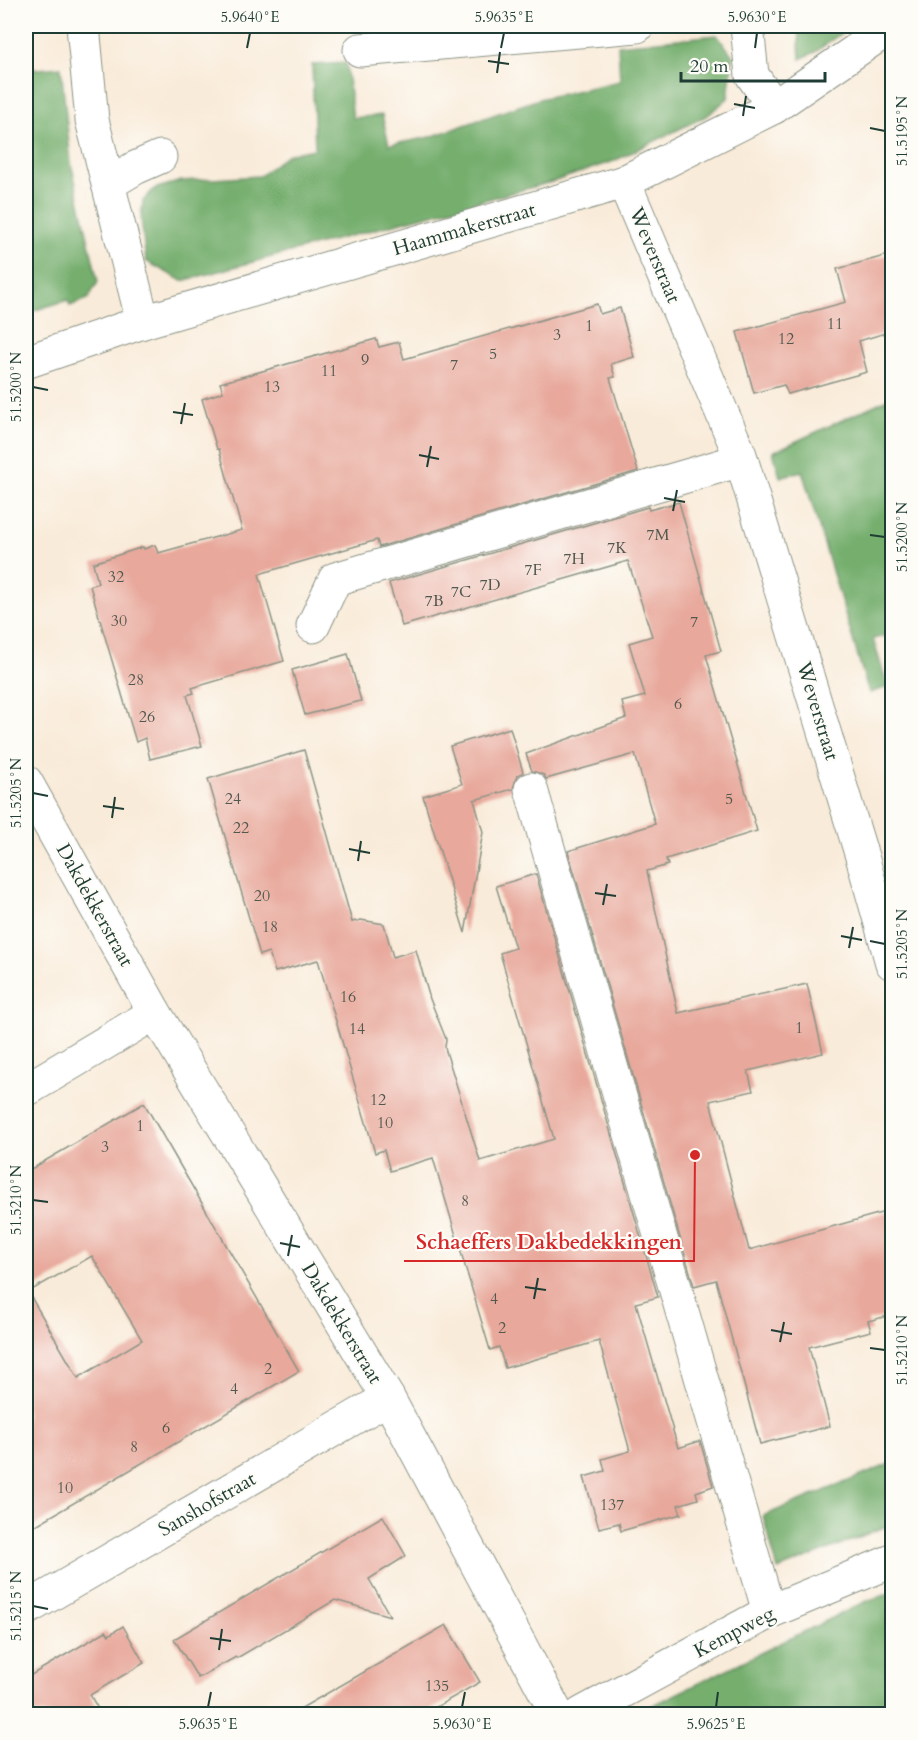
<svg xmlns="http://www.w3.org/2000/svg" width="918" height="1740" font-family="Cardo,serif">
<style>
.forest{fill:#74ae6d;stroke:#4a7650;stroke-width:1.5}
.building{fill:#e8a89b;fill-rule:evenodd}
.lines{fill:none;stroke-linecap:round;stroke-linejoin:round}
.minor-casing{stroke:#8c9486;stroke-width:35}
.minor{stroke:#fff;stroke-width:33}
.ticks{fill:none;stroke:#1f3d34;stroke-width:2}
.labels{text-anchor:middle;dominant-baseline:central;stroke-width:4.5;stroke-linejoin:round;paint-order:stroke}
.number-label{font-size:16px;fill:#51584e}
.street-label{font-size:20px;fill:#1f3d34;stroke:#fdfcf7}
.leader{fill:none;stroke:#d62828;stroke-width:2}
.callout-dot{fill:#d62828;stroke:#fdfcf7;stroke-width:2}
.callout-label{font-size:21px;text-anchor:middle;font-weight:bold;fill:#d62828;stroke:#fdfcf7;stroke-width:4.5;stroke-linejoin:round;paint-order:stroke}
.neatline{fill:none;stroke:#1f3d34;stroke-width:2}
.ticks-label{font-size:15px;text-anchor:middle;fill:#1f3d34}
</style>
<rect width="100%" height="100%" fill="#fdfcf7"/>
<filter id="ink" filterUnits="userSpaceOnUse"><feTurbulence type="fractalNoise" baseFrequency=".0167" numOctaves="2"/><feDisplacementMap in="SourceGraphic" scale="12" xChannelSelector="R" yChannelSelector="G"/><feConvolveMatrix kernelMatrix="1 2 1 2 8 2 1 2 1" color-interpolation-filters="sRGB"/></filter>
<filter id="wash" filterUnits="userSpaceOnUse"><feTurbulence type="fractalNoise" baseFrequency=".008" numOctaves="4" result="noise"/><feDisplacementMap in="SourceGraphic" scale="24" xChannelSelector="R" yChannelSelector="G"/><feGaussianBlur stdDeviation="1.35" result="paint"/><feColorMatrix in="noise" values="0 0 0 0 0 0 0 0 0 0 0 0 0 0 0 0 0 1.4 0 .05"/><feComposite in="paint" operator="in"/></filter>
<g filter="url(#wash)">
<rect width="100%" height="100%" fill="#f9ebd9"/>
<g class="forest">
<polygon points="798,26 851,26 815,52 800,59"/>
<polygon points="717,35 733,56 728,98 708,115 614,161 552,182 182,281 146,261 141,218 143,201 154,189 181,181 260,176 288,154 315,149 312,65 346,63 353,118 382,115 389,145 430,137 539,99 620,81 618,45"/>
<polygon points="61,67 71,163 98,282 88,299 70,306 68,300 26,313 26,70"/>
<polygon points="892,397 892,634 873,639 888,687 869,693 802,471 780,477 773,452"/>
<polygon points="892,1463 892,1524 778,1570 763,1516"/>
<polygon points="892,1593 892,1714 635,1714 869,1600"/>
</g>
<g id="blocks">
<g class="building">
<polygon points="892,254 892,331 859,341 867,372 788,394 784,385 754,393 737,332 846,302 837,269"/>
<polygon points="597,304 600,314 620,308 634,357 611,364 615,377 610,378 638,471 379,547 377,540 259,574 284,661 192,688 194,693 187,695 202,746 150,759 145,738 136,742 90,586 98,583 93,563 143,547 144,549 155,545 158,553 242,530 219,449 217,449 202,399 223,392 220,383 376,339 379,347 399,342 404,359"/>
<polygon points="679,502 721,651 706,655 757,831 666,859 668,865 647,871 678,1013 807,984 823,1053 748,1071 753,1091 710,1101 749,1250 892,1210 892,1315 868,1321 871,1331 809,1347 830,1426 760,1444 716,1280 694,1286 568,851 655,824 635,754 546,779 544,775 532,771 526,754 626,718 622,702 645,696 629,643 652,636 628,561 402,626 389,583 648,507 649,510"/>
<polygon points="348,654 361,701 305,715 292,670"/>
<polygon points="510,728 523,772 517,776 513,789 474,800 483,832 465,933 423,796 462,784 450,746"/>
<polygon points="304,750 352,922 361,920 384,924 393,957 416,950 430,999 446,1039 445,1048 480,1161 554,1139 500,953 515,948 496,886 536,874 658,1297 636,1303 678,1448 700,1441 713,1486 696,1492 698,1499 678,1505 681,1514 621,1531 619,1523 599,1528 584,1477 605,1471 602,1459 630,1451 599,1341 505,1368 499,1347 490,1350 433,1158 390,1171 384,1150 375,1153 318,960 275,972 269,952 260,955 208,779"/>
<path d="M 144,1103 L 299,1371 L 26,1531 L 26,1172 ZM 92,1256 L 142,1340 L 78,1378 L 28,1292 Z"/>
<polygon points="383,1516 406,1556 369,1579 390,1616 335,1600 237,1658 236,1657 198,1678 174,1639"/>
<polygon points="446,1625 480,1682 424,1714 291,1714"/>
<polygon points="123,1626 144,1663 90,1695 101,1714 26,1714 26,1678 106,1631 109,1635"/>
</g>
</g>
</g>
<g filter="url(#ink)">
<use href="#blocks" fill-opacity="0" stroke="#8c9486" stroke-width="1.5"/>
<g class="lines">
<g class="minor-casing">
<g id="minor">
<polyline points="83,26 92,120 143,322"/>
<polyline points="747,26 752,75 774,107"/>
<polyline points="360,50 637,26"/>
<polyline points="624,182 740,455 863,860 892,963"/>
<polyline points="108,184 135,168 160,157"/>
<polyline points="26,362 143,322 624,182 774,107 892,26"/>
<polyline points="313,626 335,579 741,460"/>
<polyline points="26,782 155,1013 388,1398 557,1714"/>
<polyline points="531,789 769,1612"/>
<polyline points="26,1090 155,1013"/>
<polyline points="26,1609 388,1398"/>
<polyline points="581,1714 769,1612 892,1561"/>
</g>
</g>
<use href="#minor" class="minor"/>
</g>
</g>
<path class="ticks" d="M 247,48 L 250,33M 501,48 L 504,33M 755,48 L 757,33M 488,61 L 509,64M 497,73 L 500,52M 734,104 L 755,108M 743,116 L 746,96M 870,128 L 885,131M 33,387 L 48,390M 173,412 L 193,415M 181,424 L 185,403M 419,455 L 439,459M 427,467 L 431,446M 664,498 L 685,502M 673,511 L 677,490M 870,535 L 885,537M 33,793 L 48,796M 103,806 L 124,809M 112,818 L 115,797M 349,849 L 370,853M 358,861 L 361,841M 595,893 L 616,896M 603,905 L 607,884M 841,936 L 862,940M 870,941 L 885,944M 849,948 L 853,927M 33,1200 L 48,1202M 280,1243 L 300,1247M 288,1256 L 292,1235M 525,1287 L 546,1290M 534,1299 L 538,1278M 771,1330 L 792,1334M 780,1342 L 784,1322M 870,1348 L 885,1350M 33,1606 L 48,1609M 210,1638 L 231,1641M 219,1650 L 222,1629M 208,1707 L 211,1692M 462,1707 L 465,1692M 716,1707 L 718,1692"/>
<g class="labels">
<g class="number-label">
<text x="835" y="324">11</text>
<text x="589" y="326">1</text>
<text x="557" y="335">3</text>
<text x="786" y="339">12</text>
<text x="493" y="354">5</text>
<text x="365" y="360">9</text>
<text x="454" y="365">7</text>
<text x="329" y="371">11</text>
<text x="272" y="387">13</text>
<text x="658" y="535">7M</text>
<text x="617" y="548">7K</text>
<text x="574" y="559">7H</text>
<text x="533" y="570">7F</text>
<text x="116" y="577">32</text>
<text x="490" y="585">7D</text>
<text x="461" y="592">7C</text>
<text x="434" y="601">7B</text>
<text x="119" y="621">30</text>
<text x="694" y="622">7</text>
<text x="136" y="680">28</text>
<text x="678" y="704">6</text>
<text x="147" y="717">26</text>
<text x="233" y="799">24</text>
<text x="729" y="799">5</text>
<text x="241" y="828">22</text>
<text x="262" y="896">20</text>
<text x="270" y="927">18</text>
<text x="348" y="997">16</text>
<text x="799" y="1028">1</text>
<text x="357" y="1029">14</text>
<text x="378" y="1100">12</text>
<text x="385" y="1123">10</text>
<text x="140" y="1126">1</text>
<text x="105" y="1147">3</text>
<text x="465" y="1201">8</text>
<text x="494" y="1299">4</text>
<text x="502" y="1328">2</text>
<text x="268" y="1369">2</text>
<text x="234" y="1389">4</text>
<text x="166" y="1428">6</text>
<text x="134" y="1447">8</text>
<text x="65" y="1488">10</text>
<text x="612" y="1505">137</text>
<text x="437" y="1686">135</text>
</g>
<g class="street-label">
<text transform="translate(464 229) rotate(-16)">Haammakerstraat</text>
<text transform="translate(655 255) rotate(67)">Weverstraat</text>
<text transform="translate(818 711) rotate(73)">Weverstraat</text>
<text transform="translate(95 905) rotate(61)">Dakdekkerstraat</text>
<text transform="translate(342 1323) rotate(59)">Dakdekkerstraat</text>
<text transform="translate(207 1504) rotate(-30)">Sanshofstraat</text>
<text transform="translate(734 1632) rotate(-28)">Kempweg</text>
</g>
</g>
<path class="leader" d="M695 1155L694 1261H404"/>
<circle class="callout-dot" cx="695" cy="1155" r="6"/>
<g class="callout-label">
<text x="549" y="1249">Schaeffers Dakbedekkingen</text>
</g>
<rect width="918" height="1740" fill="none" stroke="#fdfcf7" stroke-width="66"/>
<path d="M681 72v9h144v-9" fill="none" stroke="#1f3d34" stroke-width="3"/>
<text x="690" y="72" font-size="18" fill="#1f3d34" stroke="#fdfcf7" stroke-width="4.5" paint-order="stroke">20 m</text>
<rect x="33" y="33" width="852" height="1674" class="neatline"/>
<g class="ticks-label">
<text x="250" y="22">5.9640°E</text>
<text x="504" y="22">5.9635°E</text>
<text x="757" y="22">5.9630°E</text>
<text transform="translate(902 131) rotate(-90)" y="5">51.5195°N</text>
<text transform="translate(16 387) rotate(-90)" y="5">51.5200°N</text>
<text transform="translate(902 537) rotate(-90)" y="5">51.5200°N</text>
<text transform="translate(16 793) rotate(-90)" y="5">51.5205°N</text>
<text transform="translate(902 944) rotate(-90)" y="5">51.5205°N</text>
<text transform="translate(16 1200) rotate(-90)" y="5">51.5210°N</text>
<text transform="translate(902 1350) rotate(-90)" y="5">51.5210°N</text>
<text transform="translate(16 1606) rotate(-90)" y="5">51.5215°N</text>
<text x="208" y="1729">5.9635°E</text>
<text x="462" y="1729">5.9630°E</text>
<text x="716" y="1729">5.9625°E</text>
</g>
</svg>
